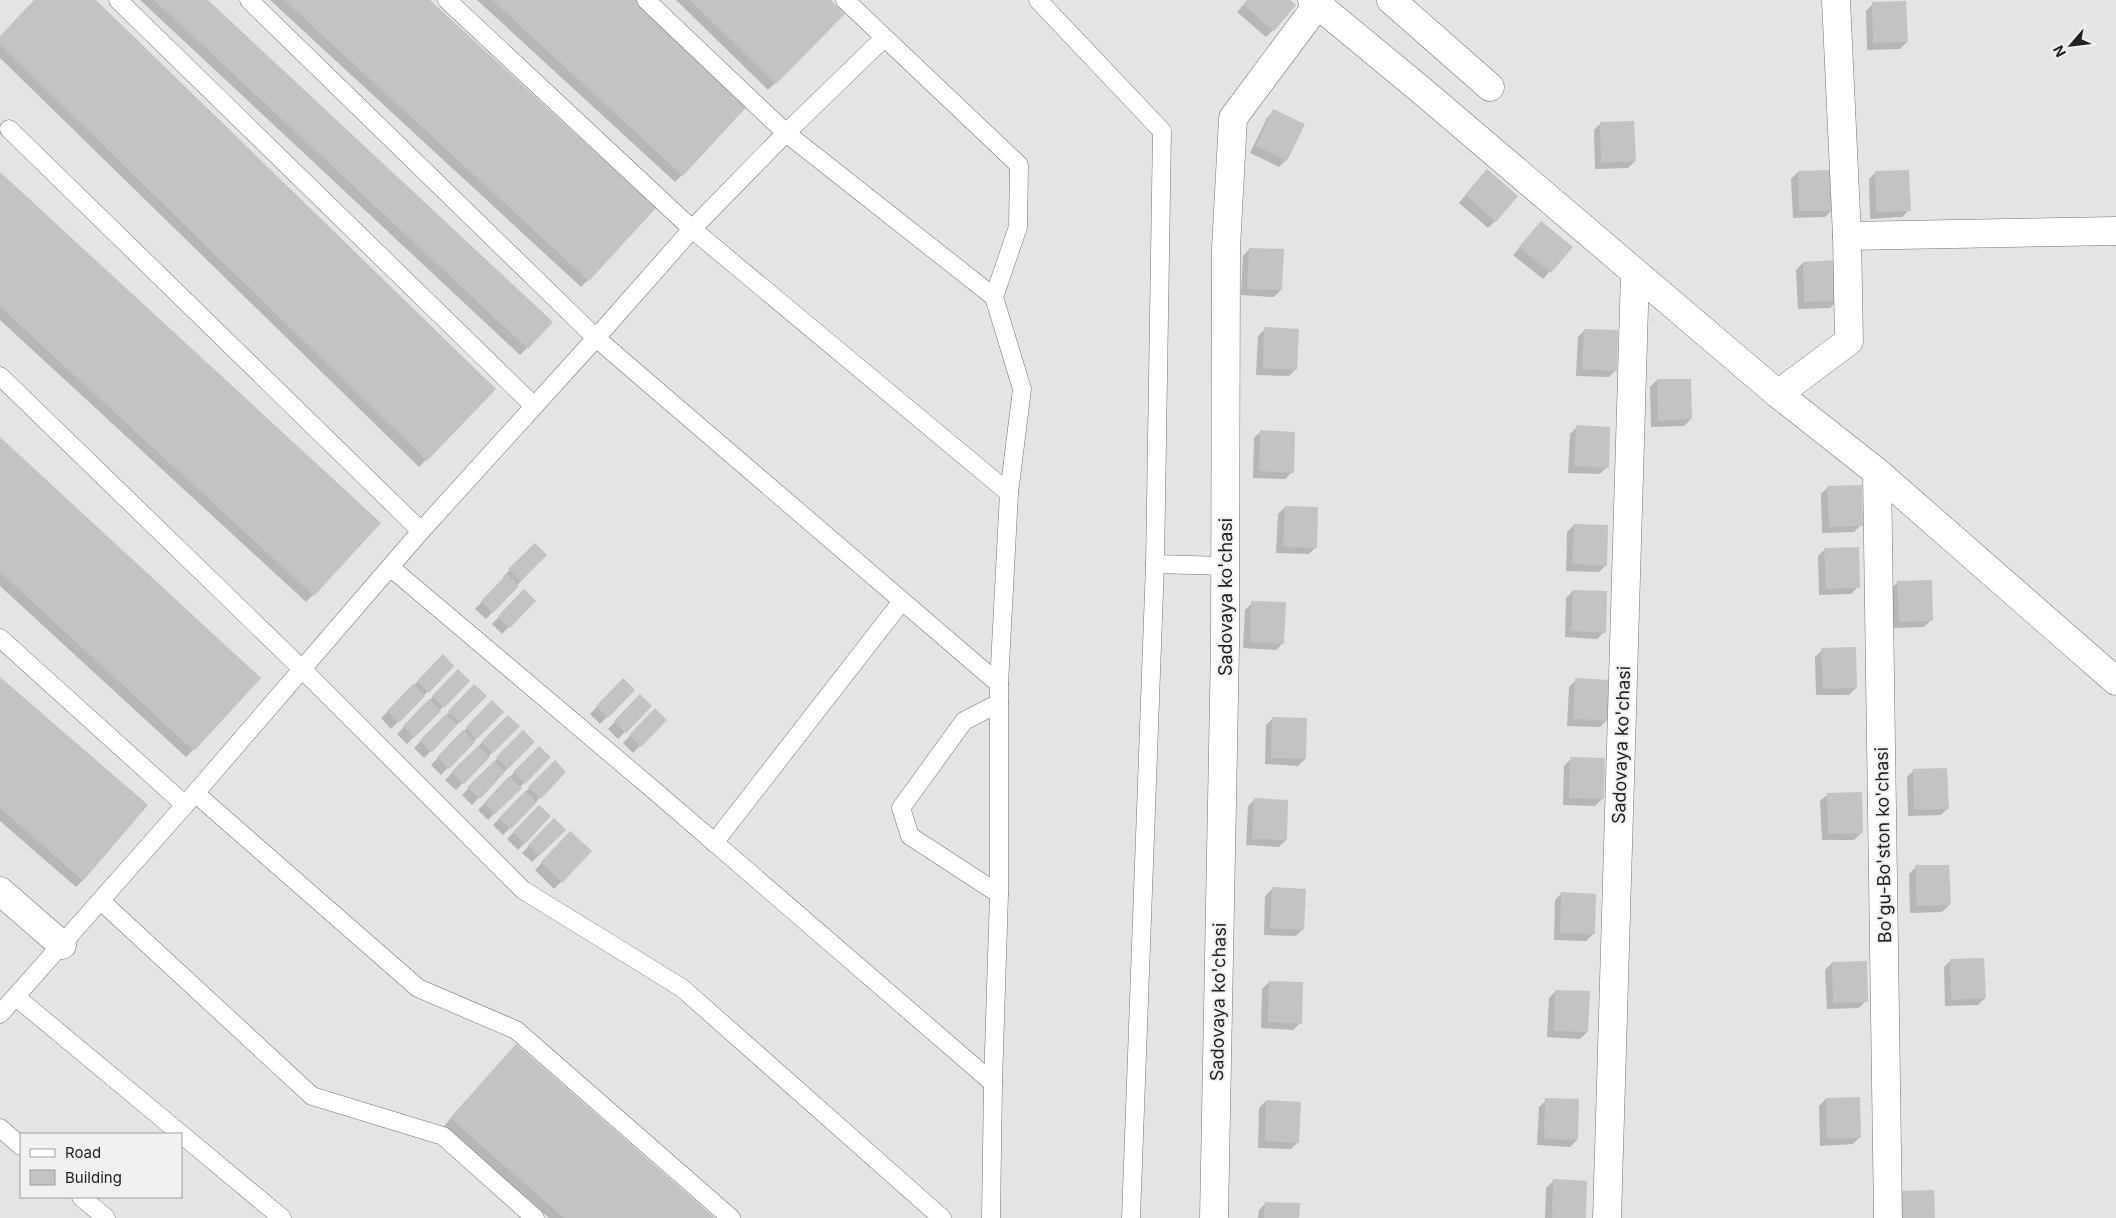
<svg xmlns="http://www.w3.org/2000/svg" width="2116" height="1218" font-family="Inter,sans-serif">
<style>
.shadow{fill:#0003}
.building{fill:#c3c2c4}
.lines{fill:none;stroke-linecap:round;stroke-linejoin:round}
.service-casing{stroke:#747476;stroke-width:19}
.minor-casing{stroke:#747476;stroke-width:29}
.service{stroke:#fff;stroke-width:18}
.minor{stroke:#fff;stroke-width:28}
.labels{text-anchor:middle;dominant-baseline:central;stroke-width:4;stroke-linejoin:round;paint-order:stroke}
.street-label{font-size:18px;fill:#222223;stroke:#f0f1f3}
</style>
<rect width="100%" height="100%" fill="#e3e4e6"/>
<g class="shadow">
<polygon points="36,0 95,0 495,389 419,467 0,58 0,37"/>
<polygon points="140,0 206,0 527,348 520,355"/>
<polygon points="270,0 429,0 588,280 581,287"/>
<polygon points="477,0 637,0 682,175 675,182"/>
<polygon points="676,0 829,0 843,14 768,90"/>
<polygon points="1247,0 1289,0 1273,30 1266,37 1237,12"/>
<polygon points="1873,4 1907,42 1900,49 1867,50 1866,11"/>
<polygon points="1274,111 1286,160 1279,167 1250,153 1267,118"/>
<polygon points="1601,123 1635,161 1628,168 1595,169 1594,130"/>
<polygon points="1798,172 1832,210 1825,217 1793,218 1791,179"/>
<polygon points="1876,172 1909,210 1902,217 1870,219 1869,179"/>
<polygon points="0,173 379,523 306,602 0,320"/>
<polygon points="1480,178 1495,221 1488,228 1459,203"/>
<polygon points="1535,229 1571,247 1543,279 1513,255"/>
<polygon points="1250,249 1281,290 1274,297 1241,295 1243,256"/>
<polygon points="1803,263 1837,301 1830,308 1798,309 1796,270"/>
<polygon points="1265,329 1296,369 1289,376 1256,375 1258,336"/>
<polygon points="1585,330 1616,370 1609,377 1576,376 1578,337"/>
<polygon points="1657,380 1691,419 1684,426 1651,427 1650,387"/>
<polygon points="1577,427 1607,467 1600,474 1568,473 1570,434"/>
<polygon points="1261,431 1292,472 1285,479 1253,478 1254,438"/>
<polygon points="0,439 193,750 186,757 0,586"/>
<polygon points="1828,487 1861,525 1854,532 1822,533 1821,494"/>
<polygon points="1285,507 1316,547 1309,554 1276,553 1278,514"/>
<polygon points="1574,525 1606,565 1599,572 1566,571 1567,532"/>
<polygon points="535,544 545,555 486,619 475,609 504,579 503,577"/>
<polygon points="1825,549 1858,587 1851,594 1819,595 1818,556"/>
<polygon points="1898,582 1931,620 1924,627 1892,628 1891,589"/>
<polygon points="524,591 534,601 502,634 492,624"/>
<polygon points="1573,591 1604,632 1597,639 1565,637 1566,598"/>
<polygon points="1252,603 1283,643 1276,650 1243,648 1245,610"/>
<polygon points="1822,650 1856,688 1849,695 1816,695 1815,657"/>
<polygon points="443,656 453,666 391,729 381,718"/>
<polygon points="458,671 468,681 407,744 397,734"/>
<polygon points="0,678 83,880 76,887 0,821"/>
<polygon points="623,680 633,690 600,724 590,714"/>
<polygon points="1576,680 1607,720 1600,727 1567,726 1569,687"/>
<polygon points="475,686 485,696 424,758 414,748"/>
<polygon points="640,696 650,706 618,739 608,729"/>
<polygon points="492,702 502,712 441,775 431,765"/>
<polygon points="655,710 665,720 633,753 623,743"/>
<polygon points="508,716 518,726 456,790 445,780"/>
<polygon points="1273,718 1305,759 1298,766 1265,764 1266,725"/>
<polygon points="523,732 533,742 472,805 462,795"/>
<polygon points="539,747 549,757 488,820 478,810"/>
<polygon points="1571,759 1602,799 1595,806 1563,805 1564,766"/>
<polygon points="555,762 565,772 503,835 493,825"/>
<polygon points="1914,770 1948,808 1941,815 1908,816 1907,777"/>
<polygon points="1828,794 1861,833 1854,840 1822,840 1820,801"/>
<polygon points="1255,799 1286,840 1279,847 1246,845 1248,806"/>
<polygon points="539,806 550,816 518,850 507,839"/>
<polygon points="554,820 564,830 532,862 522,853"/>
<polygon points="570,833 590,852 554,889 535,870"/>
<polygon points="1916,867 1949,905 1942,912 1910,913 1909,874"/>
<polygon points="1272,889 1303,929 1296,936 1264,935 1265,896"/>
<polygon points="1562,893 1593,934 1586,941 1554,940 1555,900"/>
<polygon points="1951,960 1985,998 1978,1005 1945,1006 1944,967"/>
<polygon points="1832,963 1866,1001 1859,1008 1827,1009 1825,970"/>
<polygon points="1269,982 1300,1023 1293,1030 1261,1028 1262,989"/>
<polygon points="1556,991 1587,1032 1580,1039 1547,1037 1549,998"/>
<polygon points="509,1052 713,1218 549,1218 444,1126"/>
<polygon points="1826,1099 1860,1137 1853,1144 1820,1146 1819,1106"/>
<polygon points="1546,1100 1577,1140 1570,1147 1537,1145 1539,1107"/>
<polygon points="1266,1101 1298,1142 1291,1149 1258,1148 1259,1108"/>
<polygon points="1553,1181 1584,1218 1545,1218 1546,1188"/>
<polygon points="1266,1203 1298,1218 1258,1218 1259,1210"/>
</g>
<g class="building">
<polygon points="34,0 96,0 496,389 427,461 0,45 0,36"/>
<polygon points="154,0 208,0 553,322 528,349"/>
<polygon points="284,0 430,0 656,208 589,281"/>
<polygon points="492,0 638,0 750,103 683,176"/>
<polygon points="690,0 831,0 845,14 776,84"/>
<polygon points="1247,0 1290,0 1296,5 1274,31 1243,5"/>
<polygon points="1906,1 1908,42 1873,43 1872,2"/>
<polygon points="1273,109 1305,124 1287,161 1256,146"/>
<polygon points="1634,121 1636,161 1601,163 1600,122"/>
<polygon points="1487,169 1518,196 1496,222 1465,195"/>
<polygon points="1832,170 1833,211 1799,211 1798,171"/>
<polygon points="1909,170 1911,211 1876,212 1875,171"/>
<polygon points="0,172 381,523 314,596 0,307"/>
<polygon points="1541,221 1573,247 1551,273 1519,247"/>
<polygon points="1249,248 1284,249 1282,290 1247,289"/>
<polygon points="1838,260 1838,301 1804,302 1803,262"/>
<polygon points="1264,327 1299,329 1297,370 1263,368"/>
<polygon points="1584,329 1618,330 1617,371 1582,369"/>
<polygon points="1657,379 1691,379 1692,419 1658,421"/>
<polygon points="1576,425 1610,427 1609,468 1574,466"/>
<polygon points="1260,430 1295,432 1294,473 1259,471"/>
<polygon points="0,437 261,678 194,751 0,572"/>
<polygon points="1862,485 1863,526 1829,527 1827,486"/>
<polygon points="1285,506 1318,507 1317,548 1283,547"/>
<polygon points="1574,524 1608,525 1607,566 1572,564"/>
<polygon points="535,543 547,555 521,581 508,569"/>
<polygon points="1859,547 1860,588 1826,589 1824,548"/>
<polygon points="507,574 519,586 493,613 481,601"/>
<polygon points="1932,580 1933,621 1899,622 1897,581"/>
<polygon points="524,589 536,601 510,628 498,616"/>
<polygon points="1573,590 1607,591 1606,633 1571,631"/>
<polygon points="1251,601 1286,602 1284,644 1250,642"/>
<polygon points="1856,647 1857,688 1823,689 1821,648"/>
<polygon points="443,654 454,666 429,693 417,681"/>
<polygon points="458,669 470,681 444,708 432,696"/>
<polygon points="0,677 148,805 83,881 0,808"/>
<polygon points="623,678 635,690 608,718 596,706"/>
<polygon points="1575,678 1609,680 1608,721 1573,719"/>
<polygon points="413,684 425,696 399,723 387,711"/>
<polygon points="474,684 487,696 460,723 448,711"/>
<polygon points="640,694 652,706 626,733 614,721"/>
<polygon points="429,699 441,711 414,738 403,726"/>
<polygon points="492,700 504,712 477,739 466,727"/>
<polygon points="655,708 667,720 641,747 629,735"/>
<polygon points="446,714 457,725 432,752 419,741"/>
<polygon points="508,715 520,726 493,753 481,742"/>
<polygon points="1272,717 1307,718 1306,759 1271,758"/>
<polygon points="463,730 475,742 449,769 437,757"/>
<polygon points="523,730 535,742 508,769 496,757"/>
<polygon points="478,746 490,757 464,784 451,772"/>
<polygon points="539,746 551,757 525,784 513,772"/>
<polygon points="1570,757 1605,758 1604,799 1569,798"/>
<polygon points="555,760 566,772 541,799 528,787"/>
<polygon points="494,761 505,772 480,799 467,787"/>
<polygon points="1947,768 1949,809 1914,810 1913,769"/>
<polygon points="509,776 522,788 495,814 484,803"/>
<polygon points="525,791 537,802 511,829 499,818"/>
<polygon points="1862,792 1863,833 1828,834 1827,793"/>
<polygon points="1254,798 1288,800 1287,840 1252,839"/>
<polygon points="539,805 551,816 525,844 513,832"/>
<polygon points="554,818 566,830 539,856 528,845"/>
<polygon points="570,831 592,851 562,883 541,862"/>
<polygon points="1915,865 1949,865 1951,905 1917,906"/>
<polygon points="1272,887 1306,889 1304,930 1270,928"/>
<polygon points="1561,892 1596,894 1595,934 1560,933"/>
<polygon points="1984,958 1986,998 1951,1000 1950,959"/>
<polygon points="1867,961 1868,1002 1833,1003 1832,962"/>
<polygon points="1269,981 1303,982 1302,1024 1268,1022"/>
<polygon points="1555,990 1590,991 1588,1032 1554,1031"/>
<polygon points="516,1044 586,1105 715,1218 564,1218 468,1134 450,1118"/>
<polygon points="1860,1097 1861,1138 1827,1139 1826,1098"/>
<polygon points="1545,1098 1579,1099 1578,1140 1544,1139"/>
<polygon points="1266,1100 1301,1102 1299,1143 1265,1141"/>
<polygon points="1553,1179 1587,1181 1586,1218 1552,1218"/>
<polygon points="1934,1190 1935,1218 1900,1218 1899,1191"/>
<polygon points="1265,1202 1300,1203 1299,1218 1264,1218"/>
</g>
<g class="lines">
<g class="service-casing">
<g id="service">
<polyline points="118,0 533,405"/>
<polyline points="249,0 596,338 999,684"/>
<polyline points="447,0 692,229 1009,493"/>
<polyline points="646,0 786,133 994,297"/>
<polyline points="845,0 1019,165 1018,227 994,297 1022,389 1009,493 999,684 999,894 993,1083 991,1218"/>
<polyline points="1038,0 1162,131 1155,564 1131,1218"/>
<polyline points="9,129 421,531"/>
<polyline points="0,376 302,669 523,890 682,988 942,1218"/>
<polyline points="1155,564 1225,566"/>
<polyline points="390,567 656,792 993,1083"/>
<polyline points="0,638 185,805"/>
<polyline points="195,793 418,988 516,1030 731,1218"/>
<polyline points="714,843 902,601"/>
<polyline points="999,894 910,836 901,808 964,721 999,703"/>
<polyline points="101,901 312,1096 443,1136 535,1218"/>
<polyline points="16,997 181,1134"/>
<polyline points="0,1014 185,805 421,531 596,338 692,229 786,133 884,38"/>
<polyline points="0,1128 21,1146"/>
<polyline points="181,1134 282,1218"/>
<polyline points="81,1197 106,1218"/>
</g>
</g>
<g class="minor-casing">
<g id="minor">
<polyline points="1312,0 1421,90 1778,394 1877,472 2116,681"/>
<polyline points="1391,0 1490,87"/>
<polyline points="1836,0 1847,236"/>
<polyline points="1778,394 1849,341 1847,236 2116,231"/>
<polyline points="1877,472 1888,1218"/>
<polyline points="0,891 62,945"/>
<polyline points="1214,1218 1225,645 1226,248 1233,118 1318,4"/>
<polyline points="1607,1218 1635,273"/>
</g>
</g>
<use href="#service" class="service"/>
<use href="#minor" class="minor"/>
</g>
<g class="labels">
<g class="street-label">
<text transform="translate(1225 597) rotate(-90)">Sadovaya ko'chasi</text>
<text transform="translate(1621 745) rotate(-88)">Sadovaya ko'chasi</text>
<text transform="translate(1883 845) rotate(-91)">Bo'gu-Bo'ston ko'chasi</text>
<text transform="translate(1218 1002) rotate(-89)">Sadovaya ko'chasi</text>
</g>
</g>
<rect x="20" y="1133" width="162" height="65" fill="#f0f1f3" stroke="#9e9ea0"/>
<rect x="30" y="1149" width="25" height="8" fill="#ffffff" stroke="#9e9ea0"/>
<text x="65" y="1158" font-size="15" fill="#222223">Road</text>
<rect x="30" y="1170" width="25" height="15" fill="#c3c2c4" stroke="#9e9ea0"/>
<text x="65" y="1183" font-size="15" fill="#222223">Building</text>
<g transform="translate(2071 45) rotate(242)" stroke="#f0f1f3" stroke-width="4" paint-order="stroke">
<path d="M0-4L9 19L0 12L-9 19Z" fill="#222223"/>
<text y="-8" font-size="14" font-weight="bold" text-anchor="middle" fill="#222223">N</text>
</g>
</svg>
